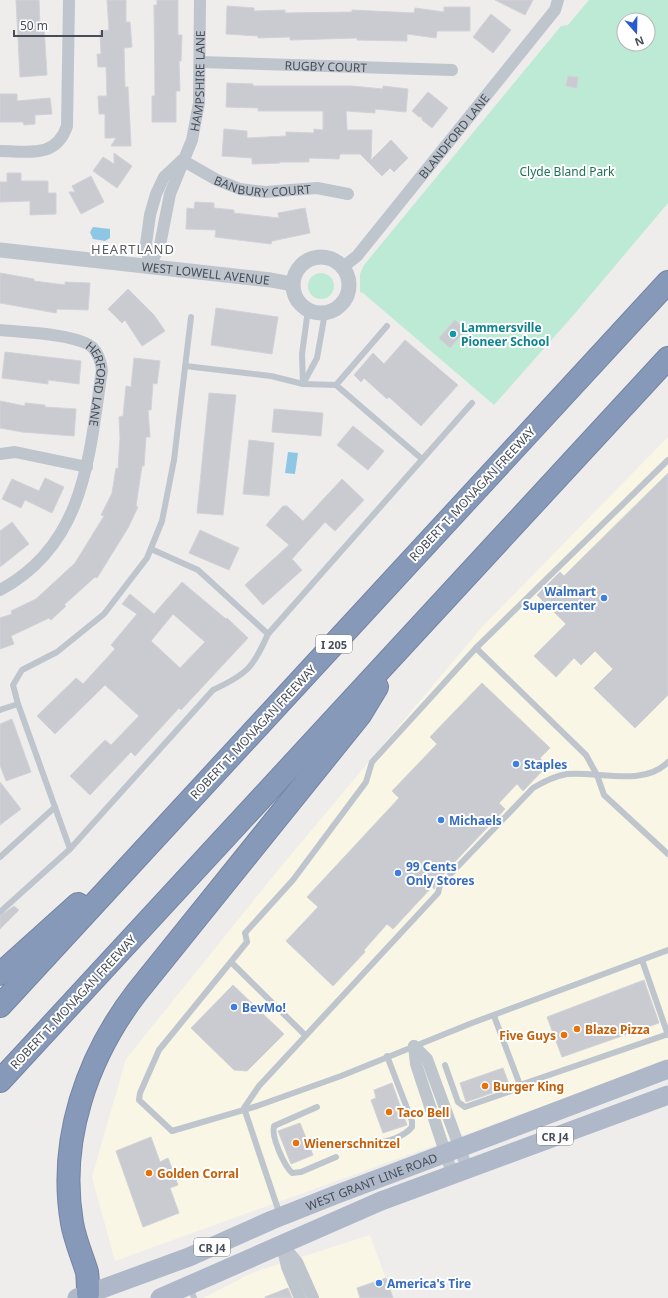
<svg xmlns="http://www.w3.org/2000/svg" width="668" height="1298" font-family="'Noto Sans',sans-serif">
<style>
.commercial{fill:#f9f6e5}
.green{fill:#bdead4;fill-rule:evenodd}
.water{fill:#8dc7e3}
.building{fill:#cacbd1;stroke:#d1d2d7;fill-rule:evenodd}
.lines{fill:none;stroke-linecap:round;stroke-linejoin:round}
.motorway-casing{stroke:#7384a3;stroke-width:24}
.service{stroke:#bec5cd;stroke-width:6}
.minor{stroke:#bec5cd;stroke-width:12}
.tertiary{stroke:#bec5cd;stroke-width:15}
.primary{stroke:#aeb8c9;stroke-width:19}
.motorway{stroke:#8799b8;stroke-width:22}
.culture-dot{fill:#0f9aa8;stroke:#fff;stroke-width:1.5}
.shop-dot{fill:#3f7fe0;stroke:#fff;stroke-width:1.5}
.food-dot{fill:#e8710a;stroke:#fff;stroke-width:1.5}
.labels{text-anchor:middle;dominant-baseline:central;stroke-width:4;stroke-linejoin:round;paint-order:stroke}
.shield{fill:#fff;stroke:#7e828a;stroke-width:1}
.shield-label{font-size:11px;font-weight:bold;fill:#464d58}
.street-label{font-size:12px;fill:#464d58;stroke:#fff}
.park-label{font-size:12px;fill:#1e7253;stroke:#fff}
.culture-label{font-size:12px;font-weight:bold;fill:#0d838f;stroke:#fff;text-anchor:start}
.shop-label{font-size:12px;font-weight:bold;fill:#366cbe;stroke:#fff;text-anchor:start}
.food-label{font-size:12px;font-weight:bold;fill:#c56008;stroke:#fff;text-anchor:start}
.neighbourhood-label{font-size:13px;letter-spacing:1px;fill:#595c60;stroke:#fff}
</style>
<rect width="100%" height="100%" fill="#efecec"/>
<g class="commercial">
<polygon points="668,437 668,1061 115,1261 92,1177 126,1059 279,869 482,627"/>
<polygon points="370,1235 393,1298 203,1298 254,1272"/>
</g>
<g class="green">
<path d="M 589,0 L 668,0 L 668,203 L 577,311 L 494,405 L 363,293 L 360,292 L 360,274 L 364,265 L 561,26 L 568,25 ZM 624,20 L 648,20 L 648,44 L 624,44 Z"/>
<circle cx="321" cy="286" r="13"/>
</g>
<g class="water">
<polygon points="93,227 110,229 110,238 105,241 93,239 90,232"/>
<polygon points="288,452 298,453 295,474 285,473"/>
</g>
<g class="building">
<polygon points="16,0 39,0 40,26 44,26 47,75 20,77"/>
<polygon points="107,0 126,0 126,22 130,22 132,47 124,48 125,87 128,87 131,146 111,146 116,138 105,138 105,114 99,114 98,96 107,96 106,67 98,67 97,54 101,54 100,31 109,30"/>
<polygon points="157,0 178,0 178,35 182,35 181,61 179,61 180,91 176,91 176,122 152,122 152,96 155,96 154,5 157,5"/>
<polygon points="495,0 533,0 525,15"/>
<polygon points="227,6 254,8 254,11 285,10 285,13 352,12 352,10 414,13 415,8 444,12 444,7 470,7 470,31 437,31 436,38 407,34 407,41 357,40 357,38 290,40 290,37 258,38 258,36 226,34"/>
<polygon points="491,14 511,30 493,53 473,37"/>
<polygon points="568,76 578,77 577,88 566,86"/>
<polygon points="227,83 253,84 253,86 352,86 383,89 383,86 408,89 406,112 375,109 375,113 346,111 347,130 372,130 371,160 391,140 408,158 394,172 390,168 382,176 360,154 340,154 339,159 309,158 309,162 279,162 280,163 252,164 252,158 222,156 224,129 247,131 247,138 286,136 286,132 314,133 314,129 323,130 323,111 258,111 258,108 226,107"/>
<polygon points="428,92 448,108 432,128 422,120 422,117 419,117 412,111"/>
<polygon points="0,94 17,94 17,101 50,98 52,114 35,115 35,124 24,125 23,122 0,122"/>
<polygon points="114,153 132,166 117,188 93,171 103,157 114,164"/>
<polygon points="7,173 21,173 21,181 48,181 48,193 56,193 56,214 30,215 30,201 0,202 0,182 7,182"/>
<polygon points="91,176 104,202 81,214 69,192 75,192 72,186"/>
<polygon points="195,202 214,203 214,208 234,210 234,213 279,218 278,213 305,208 310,233 272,241 271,244 215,237 216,230 186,229 187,208 194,209"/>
<polygon points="0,273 34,279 34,281 65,285 65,282 90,283 88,310 57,309 56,313 0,303"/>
<polygon points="128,289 154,315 165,331 142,346 125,320 122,323 108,309"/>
<polygon points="216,308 278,317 272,354 211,345"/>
<polygon points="455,320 466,330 450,348 439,338"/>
<polygon points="405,340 458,385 421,426 389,397 387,399 364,378 361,382 354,375 373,353 384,364"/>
<polygon points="5,352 81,361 79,384 48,380 48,384 2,378"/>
<polygon points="134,358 160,361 157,384 153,383 151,410 148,410 150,437 146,437 144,466 142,466 136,506 138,507 128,528 97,578 95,577 64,605 66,606 51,620 49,618 11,636 14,644 0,649 0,618 12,614 11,611 36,599 75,563 104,516 101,515 112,493 116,468 118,469 120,438 119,417 123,416 126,386 131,387"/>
<polygon points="209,393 236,395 223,515 197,513"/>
<polygon points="0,401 25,406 25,403 45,405 45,407 76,409 74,436 22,432 0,428"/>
<polygon points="274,409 323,413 321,436 272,432"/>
<polygon points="353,426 384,451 368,470 337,445"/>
<polygon points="249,440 274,443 269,496 243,494"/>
<polygon points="668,473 668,695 635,728 594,688 613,669 595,651 581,665 574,658 556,677 534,656 566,624 537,595 560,572 564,576"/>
<polygon points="45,478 64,487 52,513 25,500 21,508 2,499 12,479 39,491"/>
<polygon points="342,479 364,500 335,531 325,522 292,559 302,570 263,605 245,585 289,545 266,525 283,506 287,506 303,521"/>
<polygon points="12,522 29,544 0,567 0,531"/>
<polygon points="200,530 239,548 229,570 189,553"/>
<path d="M 182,582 L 226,619 L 227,618 L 248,638 L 181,710 L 179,708 L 135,756 L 131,752 L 90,795 L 70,776 L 105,740 L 111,745 L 139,716 L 105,685 L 55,734 L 37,716 L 76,678 L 83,684 L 115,649 L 111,645 L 137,614 L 122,604 L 130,594 L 154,614 ZM 173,614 L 205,642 L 180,668 L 151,641 Z"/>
<polygon points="482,683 550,748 540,758 547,766 523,791 517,784 499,803 505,809 450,867 437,882 434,889 432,887 393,929 387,924 364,950 365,952 333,986 286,941 318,907 307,897 399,798 392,791 437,744 430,737"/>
<polygon points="12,719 31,772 6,781 0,765 0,724"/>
<polygon points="0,782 21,809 0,825"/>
<polygon points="14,906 19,910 0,929 0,916"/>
<polygon points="644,980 659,1023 562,1057 547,1017"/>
<polygon points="233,985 284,1034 247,1071 234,1070 191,1028"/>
<polygon points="503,1068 510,1087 466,1102 460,1083"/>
<polygon points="392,1083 407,1125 383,1133 371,1100 376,1098 374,1090"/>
<polygon points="300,1123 313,1155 291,1164 278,1131"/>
<polygon points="151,1137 160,1162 168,1158 178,1185 170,1188 179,1213 143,1227 116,1151"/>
<polygon points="386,1278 393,1298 360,1298 357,1288"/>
<polygon points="288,1288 292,1298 265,1298 265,1297"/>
</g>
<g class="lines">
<g class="motorway-casing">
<g id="motorway">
<polyline points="0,974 78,904"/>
<polyline points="0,1006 668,282"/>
<polyline points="0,1081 668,358"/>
<path d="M 88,1294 C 88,1287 88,1279 87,1272 C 82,1256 75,1240 72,1223 C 58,1140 87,1057 137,992 L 360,715 L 377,687"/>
</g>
</g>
<g class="service">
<polyline points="387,326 336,385 422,459"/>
<polyline points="185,366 271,376 303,384 336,385"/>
<polyline points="303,384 317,358 325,313"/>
<polyline points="303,384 302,354 308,310"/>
<polyline points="668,460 476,648 372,762 366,782 293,880 245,933 247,942 159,1050 140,1093 139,1100 172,1131 257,1106 341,1076 472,1023 668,950"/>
<polyline points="268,634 472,403"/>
<polyline points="476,648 586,755 597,775 604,795 668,854"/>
<polyline points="18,704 13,685 22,670 57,652 104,614 147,558 162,521 174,460 191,317"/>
<polyline points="0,710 18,704 70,849 0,912"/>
<path d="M 70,849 L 213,690 C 247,674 253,668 268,634 L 198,570 L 151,549"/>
<polyline points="0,857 55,807"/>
<polyline points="642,960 668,1035"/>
<polyline points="231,962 305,1035"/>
<polyline points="494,1016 520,1085 668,1034"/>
<polyline points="445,1065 458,1102 465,1107 514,1090 520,1085"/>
<path d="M 317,1107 L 274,1126 C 271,1137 284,1165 292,1173 L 301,1172 L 336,1157"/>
<path d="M 366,1146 C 381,1142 401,1140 412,1127 L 412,1121 L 387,1056"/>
<path d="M 280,1215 L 244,1108 L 259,1086 L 438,893 L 440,885 L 533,788 C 543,782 555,776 567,774 C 598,771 644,787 668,762"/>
<polyline points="190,1286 194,1298"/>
</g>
<g class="minor">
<path id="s1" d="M 200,62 L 452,70"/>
<path d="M 0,151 C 28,151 56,159 67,126 L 69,0"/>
<path id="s2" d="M 182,160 L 217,180 L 240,189 L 265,192 L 317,188 L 348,194"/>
<path id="s3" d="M 150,266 L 160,245 L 170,194 L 192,140 L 199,103 L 200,0"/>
<polyline points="150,266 146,244 150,215 156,194 164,177 181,161"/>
<path id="s4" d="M 343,267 L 357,256 L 555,10 L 558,0"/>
<path id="s5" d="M 0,330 C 20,332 80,334 93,348 C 99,354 101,363 102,370 C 89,455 86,544 0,590"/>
<polyline points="0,454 15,452 87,467"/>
<polyline points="414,1046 427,1059 467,1168"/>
<polyline points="414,1046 416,1064 452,1173"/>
<polyline points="282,1244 297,1262 313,1298"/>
<polyline points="282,1245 287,1267 300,1298"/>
</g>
<g class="tertiary">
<path id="s6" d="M 0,250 L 271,280 L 292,284"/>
<circle cx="321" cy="285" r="28"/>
</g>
<g class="primary">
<path id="s7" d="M 77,1298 L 189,1257 L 272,1220 L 335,1195 L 668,1069"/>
<polyline points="160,1298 381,1201 668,1095"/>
</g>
<use href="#motorway" class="motorway"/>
</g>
<circle class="culture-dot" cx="453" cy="334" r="4"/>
<g class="shop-dot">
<circle cx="604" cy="598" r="4"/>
<circle cx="516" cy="764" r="4"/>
<circle cx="441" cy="820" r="4"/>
<circle cx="398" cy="873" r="4"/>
<circle cx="234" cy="1007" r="4"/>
<circle cx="379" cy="1283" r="4"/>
</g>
<g class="food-dot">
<circle cx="577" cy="1029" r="4"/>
<circle cx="564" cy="1035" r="4"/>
<circle cx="485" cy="1086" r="4"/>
<circle cx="389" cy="1112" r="4"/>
<circle cx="296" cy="1143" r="4"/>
<circle cx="149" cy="1173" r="4"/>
</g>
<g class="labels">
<g class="shield">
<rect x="316" y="635" width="36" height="18" rx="3"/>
<rect x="537" y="1127" width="36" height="18" rx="3"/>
<rect x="194" y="1238" width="36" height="18" rx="3"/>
</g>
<g class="shield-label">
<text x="334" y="644">I 205</text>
<text x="555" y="1136">CR J4</text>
<text x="212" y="1247">CR J4</text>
</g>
<g class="street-label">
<text stroke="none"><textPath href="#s1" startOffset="126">RUGBY COURT</textPath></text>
<text stroke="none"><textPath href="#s3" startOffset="193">HAMPSHIRE LANE</textPath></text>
<text stroke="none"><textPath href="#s4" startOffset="172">BLANDFORD LANE</textPath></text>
<text stroke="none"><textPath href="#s2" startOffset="87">BANBURY COURT</textPath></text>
<text stroke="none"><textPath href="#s6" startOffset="207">WEST LOWELL AVENUE</textPath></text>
<text stroke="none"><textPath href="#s5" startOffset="133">HERFORD LANE</textPath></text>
<text transform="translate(472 494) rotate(-47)">ROBERT T. MONAGAN FREEWAY</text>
<text transform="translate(253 732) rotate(-47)">ROBERT T. MONAGAN FREEWAY</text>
<text transform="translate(73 1002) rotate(-47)">ROBERT T. MONAGAN FREEWAY</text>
<text stroke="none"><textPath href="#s7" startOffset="317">WEST GRANT LINE ROAD</textPath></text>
</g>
<g class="park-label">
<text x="567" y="171">Clyde Bland Park</text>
</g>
<g class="culture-label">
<text x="461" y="327">Lammersville<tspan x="461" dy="14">Pioneer School</tspan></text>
</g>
<g class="shop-label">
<text x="596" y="591" text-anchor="end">Walmart<tspan x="596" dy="14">Supercenter</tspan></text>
<text x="524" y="764">Staples</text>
<text x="449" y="820">Michaels</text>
<text x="406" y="866">99 Cents<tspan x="406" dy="14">Only Stores</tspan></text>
<text x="242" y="1007">BevMo!</text>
<text x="387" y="1283">America's Tire</text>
</g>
<g class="food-label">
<text x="585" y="1029">Blaze Pizza</text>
<text x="556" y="1035" text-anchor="end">Five Guys</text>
<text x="493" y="1086">Burger King</text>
<text x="397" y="1112">Taco Bell</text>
<text x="304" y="1143">Wienerschnitzel</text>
<text x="157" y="1173">Golden Corral</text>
</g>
<g class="neighbourhood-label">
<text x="133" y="249">HEARTLAND</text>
</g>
</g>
<g transform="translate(636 32) rotate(160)"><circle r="19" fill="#ffffff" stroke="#b5b8bc"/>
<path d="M0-3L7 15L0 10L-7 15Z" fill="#275bce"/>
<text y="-6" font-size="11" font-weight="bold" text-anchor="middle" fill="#464d58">N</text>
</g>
<path d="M14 30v6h88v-6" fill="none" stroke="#464d58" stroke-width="2"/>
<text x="20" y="30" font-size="12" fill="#464d58" stroke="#ffffff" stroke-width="3" paint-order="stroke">50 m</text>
</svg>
